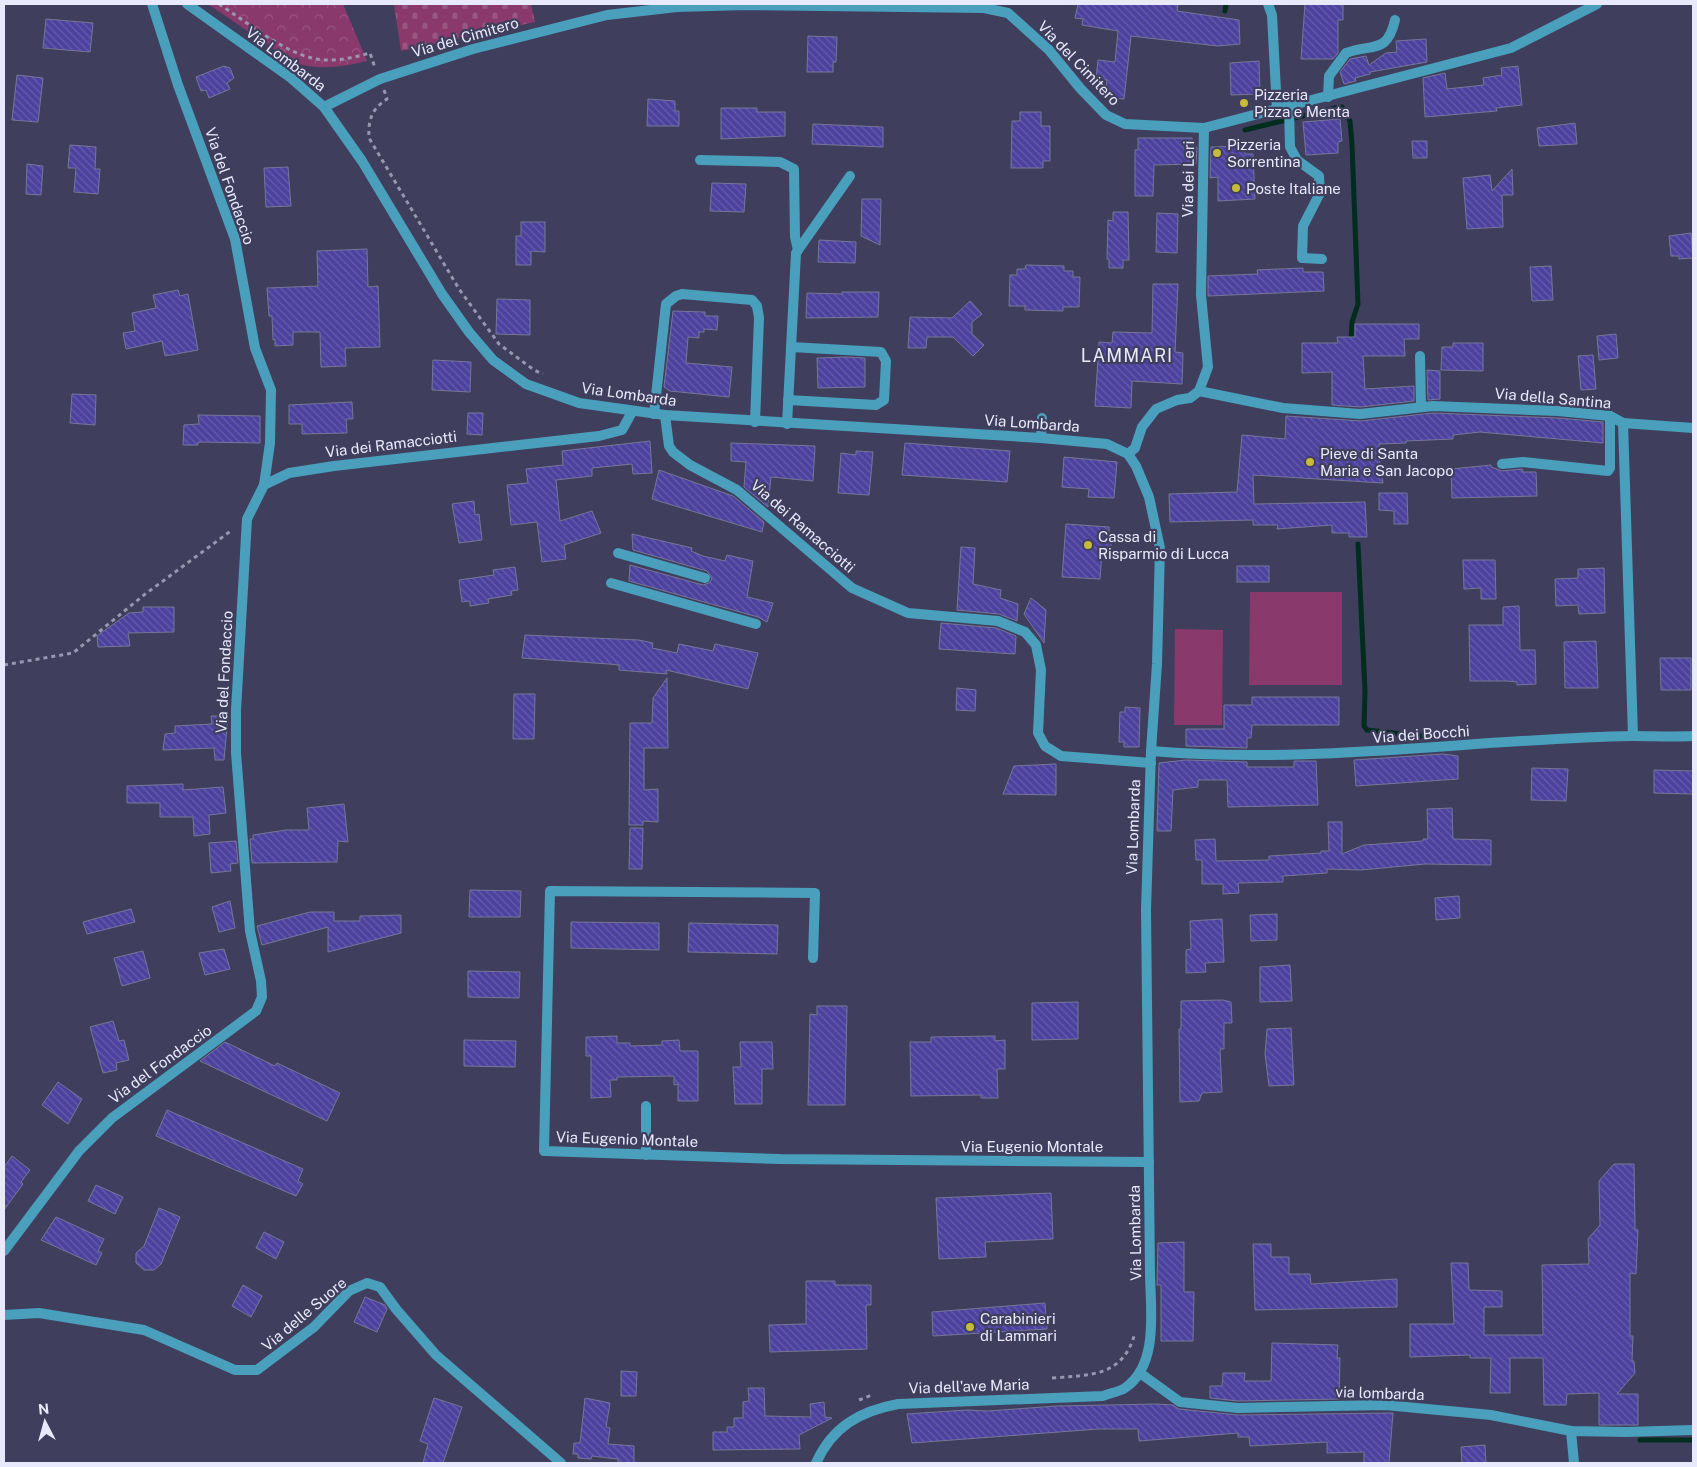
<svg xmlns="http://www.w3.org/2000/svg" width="1697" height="1467" font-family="'Public Sans',sans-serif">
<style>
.cemetery{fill:url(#cemetery-stones)}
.park{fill:url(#park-crowns)}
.pitch{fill:#8a396d}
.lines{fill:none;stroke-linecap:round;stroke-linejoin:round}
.stream{stroke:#002d1d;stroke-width:5}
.building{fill:url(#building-back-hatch);stroke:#767698}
.path{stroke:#9797b0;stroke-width:3;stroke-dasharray:4 4;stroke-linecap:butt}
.service{stroke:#4a9fbc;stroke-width:10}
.minor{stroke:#4a9fbc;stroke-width:10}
.tertiary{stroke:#4a9fbc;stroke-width:10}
.poi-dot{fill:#c7bb3b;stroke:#3f3f5d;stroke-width:2}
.labels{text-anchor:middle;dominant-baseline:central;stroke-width:4.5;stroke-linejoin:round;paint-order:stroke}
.street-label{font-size:15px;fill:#e8e9fc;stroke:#3f3f5d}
.poi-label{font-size:15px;fill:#e8e9fc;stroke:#3f3f5d;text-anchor:start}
.quarter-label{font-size:18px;letter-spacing:1px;fill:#e8e9fc;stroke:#3f3f5d}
</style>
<defs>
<pattern id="cemetery-stones" width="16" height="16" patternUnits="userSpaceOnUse" patternTransform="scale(1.25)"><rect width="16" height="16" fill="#8a396d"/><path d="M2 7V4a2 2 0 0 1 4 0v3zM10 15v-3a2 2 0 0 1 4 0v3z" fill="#9a5683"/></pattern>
<pattern id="park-crowns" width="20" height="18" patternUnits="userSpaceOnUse" patternTransform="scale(1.25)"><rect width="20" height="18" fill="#8a396d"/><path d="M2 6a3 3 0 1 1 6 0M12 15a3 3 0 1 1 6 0" fill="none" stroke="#9a5683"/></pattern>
<pattern id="building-back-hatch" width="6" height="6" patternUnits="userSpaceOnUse" patternTransform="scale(1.25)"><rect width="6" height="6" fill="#4c429e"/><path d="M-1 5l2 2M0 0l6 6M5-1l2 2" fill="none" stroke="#665dac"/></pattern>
</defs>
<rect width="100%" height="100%" fill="#3f3f5d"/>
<polygon class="cemetery" points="394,4 531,4 535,22 401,51"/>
<path class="park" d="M 208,4 L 343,4 L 367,61 C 342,67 317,71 293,62 Z"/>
<g class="pitch">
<polygon points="1250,592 1342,592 1342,685 1249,685"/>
<polygon points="1175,629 1223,630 1222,725 1174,725"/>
</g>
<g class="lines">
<g class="stream">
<polyline points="1225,11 1226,4"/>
<polyline points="1245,130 1335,108 1342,107 1350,121 1352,144 1358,304 1352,322 1351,342"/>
<polyline points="1358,544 1365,691 1364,726 1367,730 1439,738"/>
<polyline points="1640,1440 1693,1440"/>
</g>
</g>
<g class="building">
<polygon points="1078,4 1178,4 1177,11 1239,20 1240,44 1218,46 1131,36 1124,99 1111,98 1112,91 1106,91 1107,80 1096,79 1098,60 1115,62 1118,31 1082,25 1083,19 1075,18"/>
<polygon points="1305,4 1343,4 1343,20 1338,20 1338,53 1333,59 1301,59"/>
<polygon points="46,19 93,23 90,52 43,48"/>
<polygon points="808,36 837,37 836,62 833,62 833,72 807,72"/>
<polygon points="1426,39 1427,62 1370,72 1370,74 1355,78 1356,81 1344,84 1340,72 1350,59 1366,56 1369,65 1386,53 1397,52 1396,41"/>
<polygon points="1259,61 1260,94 1231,95 1230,63"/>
<polygon points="224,66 230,68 234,78 227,83 230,89 209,98 206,90 201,91 196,77"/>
<polygon points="1518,66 1522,105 1496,108 1497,111 1425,117 1423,78 1445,73 1447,89 1484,85 1483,78 1502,75 1501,68"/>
<polygon points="17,75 43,78 38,122 12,120"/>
<polygon points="648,99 675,101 675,111 679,111 679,126 647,126"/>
<polygon points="721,108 757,108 757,112 785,112 785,136 721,139"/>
<polygon points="1020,112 1041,112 1041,126 1050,126 1050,161 1043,161 1043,168 1011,168 1012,121 1020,121"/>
<polygon points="1340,119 1342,141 1338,142 1338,153 1306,155 1303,122"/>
<polygon points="1575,123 1577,144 1539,146 1537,128"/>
<polygon points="813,124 883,127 883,147 812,144"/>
<polygon points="1138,138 1192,138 1192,148 1197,147 1196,164 1154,165 1153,196 1135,196 1135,150 1138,150"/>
<polygon points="1412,141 1427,141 1427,158 1413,158"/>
<polygon points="70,145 96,147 95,169 100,169 98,194 74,192 76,168 68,168"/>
<polygon points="1244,146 1245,154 1253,154 1255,199 1218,201 1218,177 1210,178 1211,147"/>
<polygon points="27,164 43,166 41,195 26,194"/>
<polygon points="288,167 291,206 266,207 264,168"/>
<polygon points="1512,169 1513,195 1502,195 1503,227 1467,229 1463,178 1490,175 1492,191"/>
<polygon points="712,183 746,184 744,212 710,211"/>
<polygon points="862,199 881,199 880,245 861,236"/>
<polygon points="1113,212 1128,212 1129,260 1123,260 1123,268 1109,268 1109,259 1107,259 1108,220 1113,221"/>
<polygon points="1157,213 1178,214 1177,253 1156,252"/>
<polygon points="521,222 545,222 545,252 531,251 531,265 516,265 516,236 521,236"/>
<polygon points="1691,233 1693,258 1679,259 1679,256 1671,256 1669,236"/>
<polygon points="819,240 856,242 855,263 818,262"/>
<polygon points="367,249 368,287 378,286 380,347 345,348 346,366 321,367 320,332 293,332 293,345 275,346 275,339 273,340 272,316 269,316 267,288 318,286 317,251"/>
<polygon points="1026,265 1064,266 1064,271 1073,271 1073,277 1080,277 1079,307 1063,307 1063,311 1025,310 1025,306 1009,306 1010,275 1017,275 1017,269 1025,269"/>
<polygon points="1551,266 1553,300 1532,301 1530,267"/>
<polygon points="1303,268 1303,272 1323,272 1324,291 1208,296 1208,276 1258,274 1257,270"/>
<polygon points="1153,284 1178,284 1175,352 1183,353 1182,384 1132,381 1131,408 1095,406 1099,342 1112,343 1113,332 1152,333"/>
<polygon points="178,290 180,296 188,294 198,350 165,356 162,341 126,349 123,333 135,331 132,313 156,308 153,295"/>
<polygon points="842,292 879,292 878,317 806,318 807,293 842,294"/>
<polygon points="497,299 530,300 530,335 496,334"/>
<polygon points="970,301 982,314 972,322 972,334 984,345 973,356 953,337 927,337 926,348 908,348 910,317 952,318"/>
<polygon points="673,311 705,312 705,316 718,316 717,330 704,329 704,332 699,332 699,338 688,337 686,363 732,367 729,397 670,391 664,387"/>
<polygon points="1355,324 1419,324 1419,339 1404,339 1405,356 1363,356 1365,389 1414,386 1414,401 1360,407 1332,405 1332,372 1302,373 1302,343 1338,343 1337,337 1355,337"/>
<polygon points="1616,334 1618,358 1599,360 1597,336"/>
<polygon points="1453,343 1483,343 1483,371 1441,370 1442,347 1453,347"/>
<polygon points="1593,355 1596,389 1581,390 1578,356"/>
<polygon points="845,357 865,358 865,387 818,388 817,358"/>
<polygon points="433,360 471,362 470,392 432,390"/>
<polygon points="1427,370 1440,371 1440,399 1428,400"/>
<polygon points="72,394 96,395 95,425 70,423"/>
<polygon points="352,402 353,419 346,419 347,433 302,434 302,424 289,424 289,405"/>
<polygon points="468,413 483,413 482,435 467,434"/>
<polygon points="1433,413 1558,418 1603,422 1603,443 1480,432 1453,435 1453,439 1406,441 1406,443 1379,444 1379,458 1383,483 1253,475 1254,504 1365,502 1367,537 1349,537 1349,533 1332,533 1332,525 1277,529 1278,525 1253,525 1253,520 1170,522 1169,494 1237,492 1242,435 1285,439 1286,416 1361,421"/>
<polygon points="198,415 260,416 260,443 198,442 198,445 183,445 184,425 199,424"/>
<polygon points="650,441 652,473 633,474 632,464 592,468 592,476 556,480 560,521 592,511 601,533 564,545 566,559 542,562 537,522 511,525 507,485 528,483 526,469 563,465 562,451"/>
<polygon points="731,443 815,446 813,481 771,477 768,507 744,487 746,462 731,461"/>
<polygon points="905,443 1010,451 1007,482 902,475"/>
<polygon points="856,451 873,452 869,495 838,493 841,453 856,455"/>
<polygon points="1064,457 1117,462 1114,498 1088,497 1089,489 1062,487"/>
<polygon points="1491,465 1491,467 1502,471 1522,469 1523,472 1536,472 1537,496 1452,498 1451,469"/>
<polygon points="659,470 733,496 764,522 762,532 652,499"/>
<polygon points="1379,493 1407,493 1408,524 1394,524 1394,511 1379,510"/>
<polygon points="474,501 475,515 479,514 482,540 459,543 452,504"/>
<polygon points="1066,524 1109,527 1109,536 1112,537 1110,553 1102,553 1100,579 1062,577"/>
<polygon points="632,534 692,548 691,551 703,556 725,561 727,555 753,561 747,597 773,603 767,622 758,617 629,581 630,565 703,585 709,583 712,579 707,571 633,550"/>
<polygon points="961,547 975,548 973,584 1001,590 1000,598 1018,604 1017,621 999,614 957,610"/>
<polygon points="1463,560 1495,560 1496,599 1481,599 1481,588 1464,589"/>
<rect x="1237" y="566" width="32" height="16"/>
<polygon points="515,567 518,590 511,591 512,595 488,599 489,603 470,606 470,601 462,602 459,580 494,575 493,570"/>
<polygon points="1604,568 1605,613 1579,614 1578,605 1556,606 1555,579 1578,578 1578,569"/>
<polygon points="1031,598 1046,610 1044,643 1024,614"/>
<polygon points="1519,606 1520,650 1535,650 1536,684 1517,685 1517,682 1507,681 1470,681 1469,625 1503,625 1503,607"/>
<polygon points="143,607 174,607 174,632 128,633 130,646 98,647 97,636 129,613 143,612"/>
<polygon points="941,623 996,628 1016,636 1015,654 939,649"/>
<polygon points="525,635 639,640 653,643 652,648 677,653 679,644 713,651 715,644 758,653 748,689 666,670 667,674 619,670 619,665 609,664 522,658"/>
<polygon points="1596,641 1598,688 1565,688 1564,642"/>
<polygon points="1660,658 1691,658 1691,690 1661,690"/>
<polygon points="667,678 668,748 644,748 644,790 658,789 658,822 643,821 643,825 629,825 630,723 652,723 653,698"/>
<polygon points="957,688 976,690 975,711 956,710"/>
<polygon points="514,694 535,694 534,739 513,739"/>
<polygon points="1252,697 1339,697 1339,725 1252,725 1251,738 1247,738 1247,748 1186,746 1186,729 1224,729 1224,705 1252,705"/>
<polygon points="1125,707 1140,708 1139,747 1124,747 1124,742 1119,742 1120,712 1125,712"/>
<polygon points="211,716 228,716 224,760 215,760 214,748 163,750 165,734 175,733 175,726 212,724"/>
<polygon points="1443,754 1458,756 1458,779 1356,786 1354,760"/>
<polygon points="1186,760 1247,762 1247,767 1294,767 1294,761 1316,761 1318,805 1228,807 1227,780 1198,780 1198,787 1173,790 1171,831 1157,831 1159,763"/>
<polygon points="1056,764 1056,795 1003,794 1014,766"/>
<polygon points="1532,768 1568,769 1566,801 1531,800"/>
<polygon points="1654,770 1693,771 1693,794 1654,793"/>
<polygon points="183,784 183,790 223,787 226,813 209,815 210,834 194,836 193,817 160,817 160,803 127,803 127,786"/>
<polygon points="344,804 348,842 338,841 337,862 252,863 250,839 253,839 253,835 286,830 309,830 307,808"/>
<polygon points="1452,808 1453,839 1491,840 1491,865 1425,864 1361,870 1327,869 1327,873 1283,876 1283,882 1238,883 1239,893 1223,894 1223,884 1202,884 1202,860 1196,860 1195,840 1215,839 1216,861 1269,860 1269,856 1321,853 1321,851 1329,851 1328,822 1342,822 1342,854 1364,845 1423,841 1423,839 1428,839 1427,809"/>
<polygon points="630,828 643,828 642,869 629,869"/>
<polygon points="236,841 238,863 230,864 231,871 211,873 209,843"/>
<polygon points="470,890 521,891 520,917 469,917"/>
<polygon points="1459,896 1460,918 1436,920 1435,898"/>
<polygon points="230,901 235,928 219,932 212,907"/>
<polygon points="131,909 135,922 87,934 83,922"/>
<polygon points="310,912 334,912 334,921 360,921 360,916 401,915 401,933 328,952 328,927 262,945 257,926"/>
<polygon points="1277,914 1277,940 1251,941 1250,915"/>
<polygon points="1222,919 1224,962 1205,963 1206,972 1186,973 1186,950 1191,949 1190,921"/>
<polygon points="571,922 659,923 659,950 571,948"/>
<polygon points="689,923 778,925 777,954 688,952"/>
<polygon points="224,949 230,969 205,975 199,953"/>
<polygon points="143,951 150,978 122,986 114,958"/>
<polygon points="1290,965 1292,1001 1260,1002 1260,967"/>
<polygon points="468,971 520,972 519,998 468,997"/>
<polygon points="1223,1000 1231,1002 1232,1023 1224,1023 1224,1049 1220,1049 1222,1092 1202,1093 1199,1101 1180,1102 1179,1029 1181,1029 1181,1001"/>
<polygon points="1078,1002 1078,1039 1032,1040 1032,1003"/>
<polygon points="817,1006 847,1006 845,1105 808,1105 810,1014 817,1015"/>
<polygon points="113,1021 119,1041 124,1040 129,1060 116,1063 117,1070 103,1073 90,1027"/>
<polygon points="1291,1028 1294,1085 1269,1086 1265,1054 1267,1029"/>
<polygon points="617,1036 617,1043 630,1043 630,1046 662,1045 662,1041 679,1040 680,1051 698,1051 698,1101 678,1101 678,1084 674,1085 674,1076 617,1077 617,1080 610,1080 611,1097 591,1098 591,1056 586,1056 586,1037"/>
<polygon points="995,1036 995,1041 1005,1040 1005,1069 997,1069 998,1098 981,1098 981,1095 911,1096 910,1042 931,1042 931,1037"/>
<polygon points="464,1040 516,1041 515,1067 464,1066"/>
<polygon points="225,1042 275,1066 277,1063 340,1093 327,1121 200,1061"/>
<polygon points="740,1042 772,1042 773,1069 762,1069 762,1104 735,1104 733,1067 741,1067"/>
<polygon points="58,1082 82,1099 68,1124 42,1105"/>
<polygon points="167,1110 303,1169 298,1181 303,1184 296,1196 156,1136"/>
<polygon points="12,1156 30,1170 21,1182 23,1184 4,1210 4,1167"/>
<polygon points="1614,1164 1634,1164 1635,1229 1638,1230 1636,1274 1630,1273 1630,1336 1633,1336 1632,1361 1634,1361 1635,1373 1617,1394 1638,1394 1638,1425 1599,1425 1599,1393 1567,1394 1566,1405 1544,1405 1543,1358 1510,1358 1510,1393 1490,1393 1491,1358 1470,1358 1470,1355 1410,1357 1410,1324 1454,1324 1451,1263 1468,1263 1469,1290 1502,1291 1502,1307 1484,1307 1484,1335 1543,1335 1542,1265 1589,1264 1588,1239 1600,1225 1599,1181"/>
<polygon points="96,1185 123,1197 115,1214 88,1201"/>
<polygon points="1051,1193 1053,1239 985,1242 986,1257 939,1259 936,1198"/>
<polygon points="159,1208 180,1217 161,1264 154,1270 144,1270 136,1263 136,1253 144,1246"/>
<polygon points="56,1217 104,1239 98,1251 102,1253 96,1265 41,1240"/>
<polygon points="264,1232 284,1242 276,1259 256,1248"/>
<polygon points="1184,1242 1184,1292 1194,1292 1193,1341 1161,1341 1161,1285 1157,1285 1158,1243"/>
<polygon points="1253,1244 1271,1244 1271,1257 1289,1257 1289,1274 1310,1274 1311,1284 1397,1279 1397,1307 1255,1310"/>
<polygon points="806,1281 835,1281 835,1285 871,1285 871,1305 866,1305 867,1349 770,1352 769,1325 806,1324"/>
<polygon points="243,1285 262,1296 251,1317 232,1306"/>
<polygon points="365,1297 385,1305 387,1309 377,1332 354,1322"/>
<polygon points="1045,1303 1047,1329 933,1336 932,1312"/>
<polygon points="1272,1343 1338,1345 1337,1358 1340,1358 1339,1399 1238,1401 1210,1398 1210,1386 1222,1386 1223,1373 1245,1373 1244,1381 1271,1381"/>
<polygon points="621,1371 637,1372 636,1396 621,1396"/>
<polygon points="748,1388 764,1388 765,1416 811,1417 810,1404 824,1402 825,1417 832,1418 799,1435 800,1449 713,1450 713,1432 727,1432 727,1427 734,1427 734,1418 743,1418 743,1402 749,1401"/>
<polygon points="434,1398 462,1407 443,1463 423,1463 428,1444 420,1441"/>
<polygon points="585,1398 610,1403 606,1427 610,1428 608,1444 634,1446 634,1463 618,1463 618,1459 592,1456 591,1459 578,1458 578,1454 573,1454 574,1443 580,1443"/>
<polygon points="1157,1404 1173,1405 1179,1409 1238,1415 1393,1413 1389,1463 1364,1463 1364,1452 1327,1453 1327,1442 1250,1446 1249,1437 1238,1437 1238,1433 1139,1441 1138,1429 1099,1429 912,1443 907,1414 967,1410 988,1411 1057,1406"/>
<polygon points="1485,1445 1486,1463 1462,1463 1461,1447"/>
</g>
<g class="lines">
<g class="path">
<path d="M 219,4 C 245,21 282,51 312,58 C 331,63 352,58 370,53 L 375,68"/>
<path d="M 384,90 L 387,99 C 372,109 368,119 369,138 L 459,289 L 499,344 L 534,370 L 543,374"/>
<polyline points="4,665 73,653 144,595 232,530"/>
<path d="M 1052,1378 C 1090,1375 1123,1377 1135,1333"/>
<polyline points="859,1400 872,1395"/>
</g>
<g class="service">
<polyline points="1268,4 1272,15 1277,110"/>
<path d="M 1328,97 L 1329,76 L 1346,53 C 1372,43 1387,55 1395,20"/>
<polyline points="1289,107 1290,147 1297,160 1319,176 1320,193 1303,226 1302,258 1322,259"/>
<polyline points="700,160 780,162 794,169 795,237 798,250"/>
<polyline points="1420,356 1421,407"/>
<polyline points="788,400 876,405 884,400 886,361 881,352 791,347"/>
<polyline points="654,414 666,304 676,296 682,294 752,300 757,306 759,318 755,422"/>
<polyline points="787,424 796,253 850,176"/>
<polyline points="1041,438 1042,418"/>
<polyline points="1502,464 1523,462 1608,471 1610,468 1610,416"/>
<polyline points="618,553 705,578"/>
<polyline points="611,583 756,624"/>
<polyline points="646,1155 646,1106"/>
</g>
<g class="minor">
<polyline points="324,107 380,79 473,49 607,15 677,7 747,5 984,8 1008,13 1049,50 1080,88 1106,115 1125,124 1204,128 1511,48 1597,4"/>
<polyline points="1199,391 1283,408 1360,414 1433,406 1558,411 1610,416 1623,423 1633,736"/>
<polyline points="665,415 669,446 673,452 690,465 737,490 852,588 908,613 998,621 1025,632 1036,645 1041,670 1038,733 1045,746 1061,756 1151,763"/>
<polyline points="1623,423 1693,428"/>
<polyline points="1128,454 1135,448 1142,427 1156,409 1177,400 1190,398 1199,391 1208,367 1201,295 1204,128"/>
<polyline points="264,485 289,473 334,466 599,436 622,430 632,412"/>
<path d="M 1151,751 C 1312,765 1472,739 1633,736 C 1653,736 1673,737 1693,736"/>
<polyline points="813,958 815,893 550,891 544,1151 780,1159 1149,1162"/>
<polyline points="4,1251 79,1151 112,1118 256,1011 262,997 261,981 250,931 236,753 236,710 247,519 264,485 270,443 271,390 255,348 235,239 178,85 152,4"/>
<polyline points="4,1315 39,1313 144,1330 235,1370 257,1370 314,1327 349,1291 367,1283 380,1287 396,1309 436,1355 561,1463"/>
<polyline points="1140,1373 1180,1402 1238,1408 1385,1405 1491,1415 1571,1431 1626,1432 1693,1430"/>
<polyline points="1571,1431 1574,1463"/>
</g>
<path class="tertiary" d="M 187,4 L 291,78 L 324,107 L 362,161 L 442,294 L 469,332 L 493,360 L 526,384 L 579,403 L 665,415 L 1041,438 L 1107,444 L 1128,454 L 1136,466 L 1149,497 L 1160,548 L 1157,664 L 1151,751 L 1146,910 L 1150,1271 C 1150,1307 1160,1364 1125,1388 C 1119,1392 1110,1393 1103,1396 L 898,1404 C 860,1411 832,1427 816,1463"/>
</g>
<g class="poi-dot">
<circle cx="1244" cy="103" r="5"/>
<circle cx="1217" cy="153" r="5"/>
<circle cx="1236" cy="188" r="5"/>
<circle cx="1310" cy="462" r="5"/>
<circle cx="1088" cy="545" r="5"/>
<circle cx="970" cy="1327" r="5"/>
</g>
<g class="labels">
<g class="street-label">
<text transform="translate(465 37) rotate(-16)">Via del Cimitero</text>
<text transform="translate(286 59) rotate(37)">Via Lombarda</text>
<text transform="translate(1079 63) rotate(46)">Via del Cimitero</text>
<text transform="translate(1188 179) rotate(-89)">Via dei Leri</text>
<text transform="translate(230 186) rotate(71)">Via del Fondaccio</text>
<text transform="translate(629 394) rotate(8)">Via Lombarda</text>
<text transform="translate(1553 398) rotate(5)">Via della Santina</text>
<text transform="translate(1032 423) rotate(4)">Via Lombarda</text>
<text transform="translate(391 444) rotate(-7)">Via dei Ramacciotti</text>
<text transform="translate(803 526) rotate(41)">Via dei Ramacciotti</text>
<text transform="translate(224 672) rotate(-87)">Via del Fondaccio</text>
<text transform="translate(1421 734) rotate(-4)">Via dei Bocchi</text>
<text transform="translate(1133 827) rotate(-88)">Via Lombarda</text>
<text transform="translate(160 1064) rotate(-36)">Via del Fondaccio</text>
<text transform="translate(627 1139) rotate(2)">Via Eugenio Montale</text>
<text x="1032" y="1146">Via Eugenio Montale</text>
<text transform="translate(1135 1233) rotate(-91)">Via Lombarda</text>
<text transform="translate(304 1314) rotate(-40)">Via delle Suore</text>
<text transform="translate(969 1386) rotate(-2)">Via dell'ave Maria</text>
<text transform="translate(1380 1393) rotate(2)">via lombarda</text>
</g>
<g class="poi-label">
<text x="1254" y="94">Pizzeria<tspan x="1254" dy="17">Pizza e Menta</tspan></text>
<text x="1227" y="144">Pizzeria<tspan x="1227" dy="17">Sorrentina</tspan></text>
<text x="1246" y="188">Poste Italiane</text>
<text x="1320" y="453">Pieve di Santa<tspan x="1320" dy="17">Maria e San Jacopo</tspan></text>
<text x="1098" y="536">Cassa di<tspan x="1098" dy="17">Risparmio di Lucca</tspan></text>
<text x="980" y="1318">Carabinieri<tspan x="980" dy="17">di Lammari</tspan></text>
</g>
<g class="quarter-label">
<text x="1127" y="355">LAMMARI</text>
</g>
</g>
<rect width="1697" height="1467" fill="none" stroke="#e8e9fc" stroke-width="10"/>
<g transform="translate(45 1422) rotate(354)" stroke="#3f3f5d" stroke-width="4" paint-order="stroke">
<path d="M0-4L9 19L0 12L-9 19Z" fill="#e8e9fc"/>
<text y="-8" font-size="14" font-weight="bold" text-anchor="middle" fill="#e8e9fc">N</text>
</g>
</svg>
